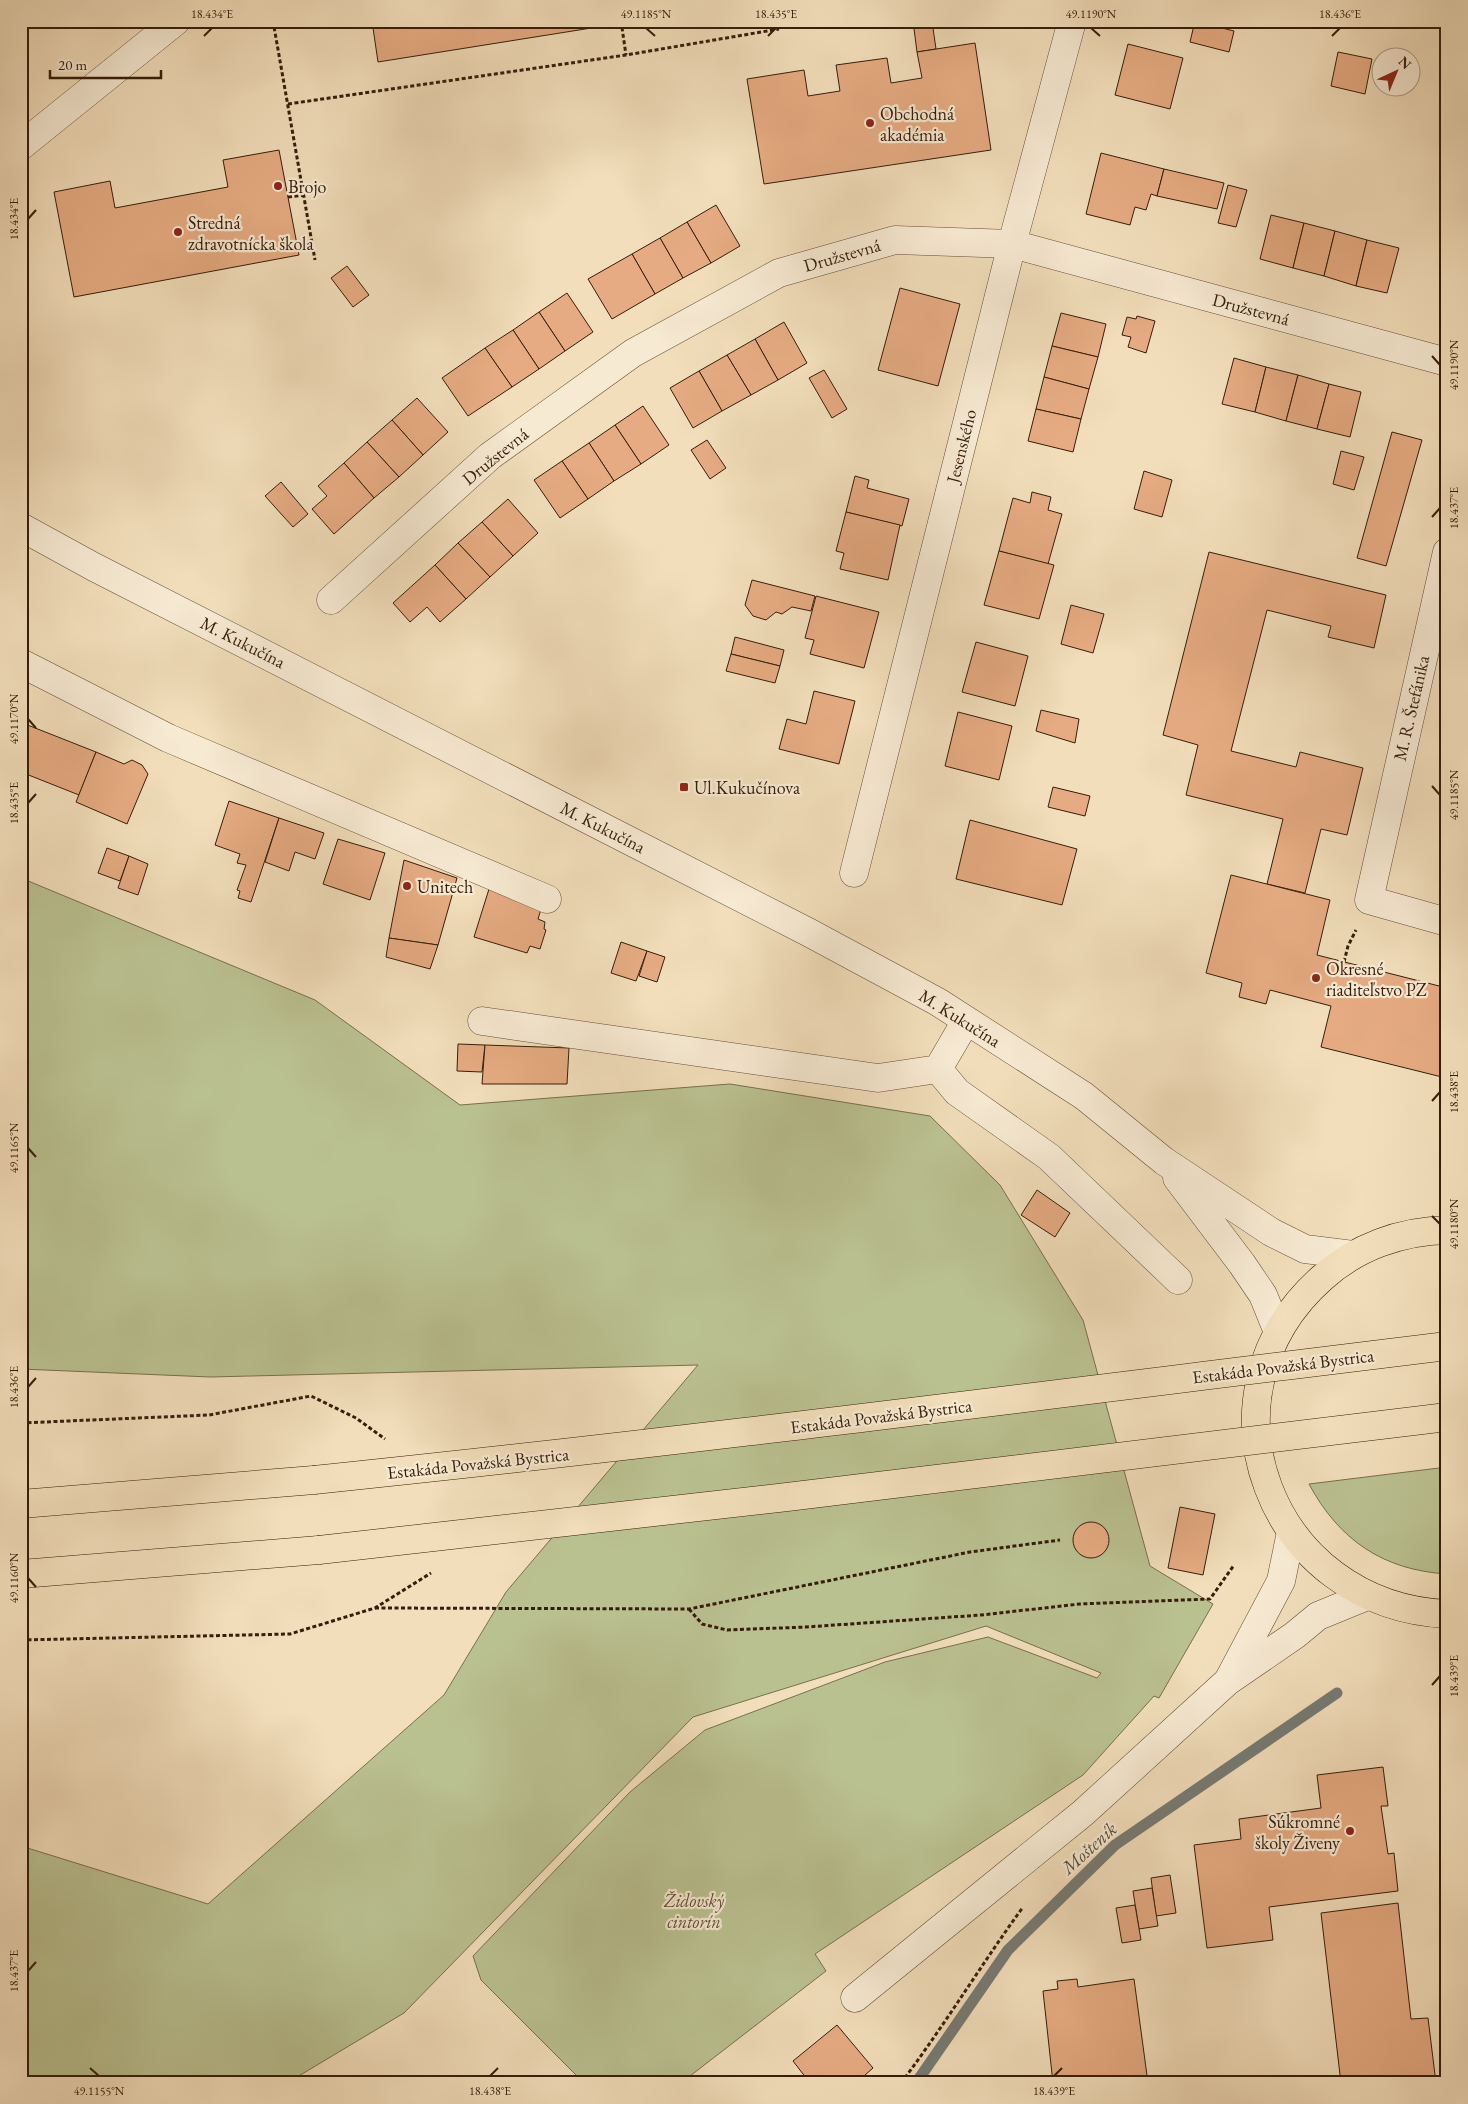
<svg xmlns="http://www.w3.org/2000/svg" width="1468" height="2104" font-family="'EB Garamond',serif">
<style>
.green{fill:#bac191;stroke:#786f4e}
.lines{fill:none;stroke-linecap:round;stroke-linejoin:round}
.stream{stroke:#767b74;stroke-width:11}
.building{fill:#e6ab82;stroke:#361d0a}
.minor-casing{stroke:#654d36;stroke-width:29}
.major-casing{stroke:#361d0a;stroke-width:29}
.highway-casing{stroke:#361d0a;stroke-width:29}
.path{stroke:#361d0a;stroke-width:3;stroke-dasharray:4 2.5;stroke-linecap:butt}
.minor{stroke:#f7ead3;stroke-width:28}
.major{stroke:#f2debb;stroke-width:28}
.highway{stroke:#f2debb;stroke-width:28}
.highway-bridge-casing{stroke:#361d0a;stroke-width:29;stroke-linecap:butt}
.highway-bridge{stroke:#f2debb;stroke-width:28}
.ticks{fill:none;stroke:#361d0a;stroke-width:2}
.poi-dot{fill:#8f2418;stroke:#f7ead3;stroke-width:2}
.labels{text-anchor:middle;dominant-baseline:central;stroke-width:4.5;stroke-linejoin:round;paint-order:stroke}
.poi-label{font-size:18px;fill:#361d0a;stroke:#f7ead3;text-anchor:start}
.street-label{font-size:18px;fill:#361d0a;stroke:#f7ead3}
.park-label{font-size:18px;font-style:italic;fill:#5e4e32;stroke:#f7ead3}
.water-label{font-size:19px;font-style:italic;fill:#564c3f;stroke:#f7ead3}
.neatline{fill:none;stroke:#361d0a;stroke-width:2}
.ticks-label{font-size:12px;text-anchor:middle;fill:#361d0a}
</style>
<rect width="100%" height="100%" fill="#f2debb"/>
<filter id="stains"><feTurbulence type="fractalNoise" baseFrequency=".004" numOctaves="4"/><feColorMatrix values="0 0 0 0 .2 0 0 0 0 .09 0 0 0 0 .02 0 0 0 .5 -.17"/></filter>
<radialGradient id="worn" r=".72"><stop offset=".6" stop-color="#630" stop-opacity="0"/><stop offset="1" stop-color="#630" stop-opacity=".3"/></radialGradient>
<g class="green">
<polygon points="21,878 315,1000 460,1105 730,1084 930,1116 1000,1185 1083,1320 1150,1566 1213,1604 1159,1698 1154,1696 1083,1775 815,1954 826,1971 681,2083 584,2083 481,1980 473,1956 630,1792 705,1730 885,1662 988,1637 1097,1678 1101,1673 986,1626 693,1717 404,2013 287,2083 21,2083 21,1846 208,1904 444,1695 506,1592 698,1365 210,1377 21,1369"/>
<path d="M 1447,1467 L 1447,1574 C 1383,1570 1339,1540 1309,1484 Z"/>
</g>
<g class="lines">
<polyline class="stream" points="916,2083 1008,1950 1115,1845 1337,1693"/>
</g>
<g class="building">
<polygon points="372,21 603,21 604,26 378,62"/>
<polygon points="913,21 932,21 936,49 917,52"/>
<polygon points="1195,21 1234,31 1229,52 1190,42"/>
<polygon points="975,43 991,150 764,184 747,79 804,70 808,96 840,91 836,65 887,58 891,83 922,78 917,52"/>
<polygon points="1128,44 1183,58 1170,109 1115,95"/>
<polygon points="1338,52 1372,59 1365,94 1331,86"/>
<polygon points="279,150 299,255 74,297 54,192 110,181 115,208 228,187 223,160"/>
<polygon points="1101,153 1164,169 1157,196 1151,194 1146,210 1135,207 1130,225 1086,214"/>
<polygon points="1164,169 1224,183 1217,209 1157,196"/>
<polygon points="1228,185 1247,190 1236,227 1218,223"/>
<polygon points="716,205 740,246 711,263 687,222"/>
<polygon points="1271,215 1304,223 1293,268 1260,259"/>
<polygon points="687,222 711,263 683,278 660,238"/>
<polygon points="1304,223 1335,231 1324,276 1293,268"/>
<polygon points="1335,231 1367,240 1356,286 1324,276"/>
<polygon points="660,238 683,278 655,294 632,254"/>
<polygon points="1367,240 1399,248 1387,293 1356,286"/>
<polygon points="632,254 655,294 612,319 588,279"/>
<polygon points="347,266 369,295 353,307 331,278"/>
<polygon points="900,288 960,304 938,386 878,370"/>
<polygon points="567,293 593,332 565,351 539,312"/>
<polygon points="539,312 565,351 539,369 513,330"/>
<polygon points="1061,313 1106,324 1098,357 1052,346"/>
<polygon points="1137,316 1155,321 1146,353 1128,347 1131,337 1122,335 1127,317 1136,319"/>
<polygon points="784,322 807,363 778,380 755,339"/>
<polygon points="513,330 539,369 512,387 485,348"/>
<polygon points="755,339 778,380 751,395 727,355"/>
<polygon points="1052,346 1098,357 1089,389 1044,377"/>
<polygon points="485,348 512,387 468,416 442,378"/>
<polygon points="727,355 751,395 722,411 699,371"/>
<polygon points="1234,358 1266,367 1255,412 1222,404"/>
<polygon points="1266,367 1298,375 1286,421 1255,412"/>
<polygon points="824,370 847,409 832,418 809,378"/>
<polygon points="699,371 722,411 693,428 670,388"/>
<polygon points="1298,375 1329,384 1317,429 1286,421"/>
<polygon points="1044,377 1089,389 1081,419 1036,409"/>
<polygon points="1329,384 1361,392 1350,437 1317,429"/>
<polygon points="417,398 448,432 423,455 392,420"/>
<polygon points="643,406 669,445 641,464 615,425"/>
<polygon points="1036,409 1081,419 1073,452 1028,441"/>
<polygon points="392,420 423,455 399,477 367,442"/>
<polygon points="615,425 641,464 614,481 589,443"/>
<polygon points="1392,432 1422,440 1386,566 1357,558"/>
<polygon points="707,440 726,468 710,479 691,450"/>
<polygon points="367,442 399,477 374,498 344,463"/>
<polygon points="589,443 614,481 588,499 562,461"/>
<polygon points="1341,451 1364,457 1354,490 1333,484"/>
<polygon points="562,461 588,499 560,518 534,480"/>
<polygon points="344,463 374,498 334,534 312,509 327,496 318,486"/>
<polygon points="1144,471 1172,480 1162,517 1134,509"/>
<polygon points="855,476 869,480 867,488 909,499 902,526 846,512"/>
<polygon points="281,482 308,514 293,527 265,496"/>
<polygon points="1032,492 1051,497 1048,510 1062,514 1048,564 999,551 1013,498 1030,503"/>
<polygon points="508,499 538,533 513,556 482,522"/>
<polygon points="846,512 900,525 888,580 840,569 844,553 836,551"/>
<polygon points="482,522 513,556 490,577 458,543"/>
<polygon points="458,543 490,577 466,599 435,565"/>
<polygon points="999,551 1054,565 1039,619 984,605"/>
<polygon points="1209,552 1386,595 1374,648 1328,637 1331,626 1267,610 1231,751 1296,767 1300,752 1363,768 1347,835 1321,829 1305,893 1267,884 1283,819 1186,795 1198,745 1163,735"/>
<polygon points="435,565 466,599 440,622 427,607 410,622 393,603"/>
<polygon points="752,580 815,596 811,611 792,607 782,614 776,612 766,620 753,616 745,605"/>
<polygon points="816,596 879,612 864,668 810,654 814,640 805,638"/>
<polygon points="1071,605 1104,614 1093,653 1061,644"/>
<polygon points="735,637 784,650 780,666 731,654"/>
<polygon points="976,642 1028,656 1015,706 962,692"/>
<polygon points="731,654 780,666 775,683 726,671"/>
<polygon points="814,691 855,701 839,764 779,749 787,719 806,724"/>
<polygon points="1041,710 1079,719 1075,743 1036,731"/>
<polygon points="958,712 1012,726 999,780 945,766"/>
<polygon points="25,724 96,752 79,795 21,772 21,733"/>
<polygon points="96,752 124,764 132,760 142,765 148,774 127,824 76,802"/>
<polygon points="1053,787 1090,796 1085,816 1048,807"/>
<polygon points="229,801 279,818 251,902 238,898 240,891 237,890 246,865 237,863 240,854 215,845"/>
<polygon points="279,818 324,833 315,859 295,852 289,871 265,862"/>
<polygon points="970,820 1077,849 1062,905 956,879"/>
<polygon points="338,839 385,853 370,900 323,884"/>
<polygon points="107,848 129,856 120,881 98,873"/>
<polygon points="129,856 148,864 138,895 118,888"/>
<polygon points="404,860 457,878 438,945 389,938"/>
<polygon points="1231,875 1330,900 1317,955 1447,988 1446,1078 1321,1047 1331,1006 1270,990 1266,1004 1239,997 1242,983 1206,973"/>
<polygon points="489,889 542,906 538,919 545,922 544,929 546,930 540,949 530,946 527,953 474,937"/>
<polygon points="389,938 438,945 430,969 386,957"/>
<polygon points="621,942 647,951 636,981 611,973"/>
<polygon points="647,951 665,957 657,982 639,976"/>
<polygon points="458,1044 485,1045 482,1072 457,1071"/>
<polygon points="485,1045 569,1048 567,1084 482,1084"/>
<polygon points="1037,1190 1070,1213 1055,1237 1021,1215"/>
<polygon points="1180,1507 1215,1514 1203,1575 1168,1568"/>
<circle cx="1091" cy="1540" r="18"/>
<polygon points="1383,1767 1388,1806 1381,1806 1388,1854 1394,1853 1398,1891 1269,1907 1273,1940 1207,1948 1194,1845 1241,1839 1239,1819 1321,1808 1317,1775"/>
<polygon points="1170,1875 1176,1913 1156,1916 1151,1878"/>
<polygon points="1152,1888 1158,1926 1139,1929 1133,1891"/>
<polygon points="1398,1903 1411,2019 1428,2018 1436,2083 1341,2083 1321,1913"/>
<polygon points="1135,1905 1141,1940 1122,1943 1116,1908"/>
<polygon points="1077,1979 1078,1987 1134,1979 1148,2083 1053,2083 1043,1991 1058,1989 1057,1981"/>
<polygon points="837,2025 873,2068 856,2083 810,2083 793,2061"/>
</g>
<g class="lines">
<g class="minor-casing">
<g id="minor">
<polyline points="21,146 176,21"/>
<polyline points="21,527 94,567 808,932 938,1002 1084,1096 1164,1161 1271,1232 1305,1249 1353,1255"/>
<polyline points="1447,552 1369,900 1447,922"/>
<polyline points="331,600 490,456 633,353 779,273 895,240 1012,244 1447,362"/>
<polyline points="21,663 168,738 547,899"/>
<polyline points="854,873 1012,244 1072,21"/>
<polyline points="482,1021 878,1078 938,1069 966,1021"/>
<polyline points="938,1069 957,1092 1049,1157 1178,1280"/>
<polyline points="1177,1178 1242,1264 1263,1295 1278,1332"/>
<polyline points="1229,1679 1281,1581 1291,1532"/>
<polyline points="855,1998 1083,1813 1228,1681 1295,1635 1318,1616 1367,1596"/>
</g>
</g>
<g class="major-casing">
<path id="major" d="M 1447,1230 C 1401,1231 1356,1247 1322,1278 C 1189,1396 1270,1606 1447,1614"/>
</g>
<g class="highway-casing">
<g id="highway">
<polyline points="21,1504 314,1480"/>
<polyline points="21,1574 319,1550"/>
</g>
</g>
<g class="path">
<polyline points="273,21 315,260"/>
<polyline points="621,21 626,55"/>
<polyline points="933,22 941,21"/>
<polyline points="288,104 626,55 779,29"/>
<polyline points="288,197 304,195"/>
<polyline points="1344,962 1348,946 1356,930"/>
<polyline points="21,1423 209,1415 311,1396 356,1418 385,1439"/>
<polyline points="375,1608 689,1609 970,1552 1060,1540"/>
<polyline points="689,1609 702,1624 727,1630 806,1627 981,1615 1080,1604 1210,1599 1234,1565"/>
<polyline points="21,1640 290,1634 375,1608 431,1573"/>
<path d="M 901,2083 C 944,2026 981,1965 1023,1907"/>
</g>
<use href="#minor" class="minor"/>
<use href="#major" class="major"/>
<use href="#highway" class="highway"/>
<g class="highway-bridge-casing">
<g id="highway-bridge">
<path d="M 314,1480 C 692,1441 1069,1392 1447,1346"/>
<polyline points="319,1550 787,1497 1447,1417"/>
</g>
</g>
<use href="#highway-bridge" class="highway-bridge"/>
</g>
<path class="ticks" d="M 646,28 L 655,36M 1091,28 L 1100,36M 204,36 L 212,28M 768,36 L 776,28M 1332,36 L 1340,28M 28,219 L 36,210M 1432,356 L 1440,365M 1432,517 L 1440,508M 28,719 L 36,728M 1432,786 L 1440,795M 28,803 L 36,794M 1432,1101 L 1440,1092M 28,1148 L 36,1157M 1432,1216 L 1440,1224M 28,1387 L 36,1378M 28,1578 L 36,1587M 1432,1685 L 1440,1676M 28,1971 L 36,1962M 90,2068 L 99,2076M 490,2076 L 498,2068M 1054,2076 L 1062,2068"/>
<g class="poi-dot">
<circle cx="870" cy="123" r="5"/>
<circle cx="278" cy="186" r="5"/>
<circle cx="178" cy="232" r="5"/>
<rect x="679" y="782" width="10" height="10" rx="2.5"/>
<circle cx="407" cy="886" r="5"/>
<circle cx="1316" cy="978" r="5"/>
<circle cx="1350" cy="1831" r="5"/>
</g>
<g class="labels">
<g class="poi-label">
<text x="880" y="113">Obchodná<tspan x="880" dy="21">akadémia</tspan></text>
<text x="288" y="186">Brojo</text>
<text x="188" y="222">Stredná<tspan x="188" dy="21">zdravotnícka škola</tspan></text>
<text x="694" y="787">Ul.Kukučínova</text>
<text x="417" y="886">Unitech</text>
<text x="1326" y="968">Okresné<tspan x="1326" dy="21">riaditeľstvo PZ</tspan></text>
<text x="1340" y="1821" text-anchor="end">Súkromné<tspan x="1340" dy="21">školy Živeny</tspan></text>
</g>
<g class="street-label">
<text transform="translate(842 255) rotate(-16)">Družstevná</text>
<text transform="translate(1251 309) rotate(15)">Družstevná</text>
<text transform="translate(961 446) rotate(-76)">Jesenského</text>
<text transform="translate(495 456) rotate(-39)">Družstevná</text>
<text transform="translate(243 642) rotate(27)">M. Kukučína</text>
<text transform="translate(1411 708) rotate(-77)">M. R. Štefánika</text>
<text transform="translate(603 827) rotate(27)">M. Kukučína</text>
<text transform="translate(960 1018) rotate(32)">M. Kukučína</text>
<text transform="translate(1283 1366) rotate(-7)">Estakáda Považská Bystrica</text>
<text transform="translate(881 1416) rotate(-7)">Estakáda Považská Bystrica</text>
<text transform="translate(478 1463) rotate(-6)">Estakáda Považská Bystrica</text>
</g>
<g class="park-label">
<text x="694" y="1900">Židovský<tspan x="694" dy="21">cintorín</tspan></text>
</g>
<g class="water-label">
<text transform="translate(1089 1848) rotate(-42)">Mošteník</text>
</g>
</g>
<rect width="1468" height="2104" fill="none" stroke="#f2debb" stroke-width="55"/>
<g transform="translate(1396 72) rotate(44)"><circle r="24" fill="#f7ead3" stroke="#aa9883"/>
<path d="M0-4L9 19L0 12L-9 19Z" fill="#8f2418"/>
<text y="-8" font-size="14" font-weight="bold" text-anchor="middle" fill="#361d0a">N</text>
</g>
<path d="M50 70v8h111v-8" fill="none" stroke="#361d0a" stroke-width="2.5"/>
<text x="58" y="70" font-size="15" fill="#361d0a" stroke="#f7ead3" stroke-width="4" paint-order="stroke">20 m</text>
<rect x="28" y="28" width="1412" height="2048" class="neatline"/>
<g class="ticks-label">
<text x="212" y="18">18.434°E</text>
<text x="646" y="18">49.1185°N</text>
<text x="776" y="18">18.435°E</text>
<text x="1091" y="18">49.1190°N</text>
<text x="1340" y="18">18.436°E</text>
<text transform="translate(14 219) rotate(-90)" y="4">18.434°E</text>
<text transform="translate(1454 365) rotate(-90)" y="4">49.1190°N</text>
<text transform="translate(1454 508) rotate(-90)" y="4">18.437°E</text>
<text transform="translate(14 719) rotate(-90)" y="4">49.1170°N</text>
<text transform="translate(1454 795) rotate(-90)" y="4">49.1185°N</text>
<text transform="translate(14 803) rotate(-90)" y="4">18.435°E</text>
<text transform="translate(1454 1092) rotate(-90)" y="4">18.438°E</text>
<text transform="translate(14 1148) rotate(-90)" y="4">49.1165°N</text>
<text transform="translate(1454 1224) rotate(-90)" y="4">49.1180°N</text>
<text transform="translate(14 1387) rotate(-90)" y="4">18.436°E</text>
<text transform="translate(14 1578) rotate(-90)" y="4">49.1160°N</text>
<text transform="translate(1454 1676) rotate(-90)" y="4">18.439°E</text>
<text transform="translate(14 1971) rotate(-90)" y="4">18.437°E</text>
<text x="99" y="2095">49.1155°N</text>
<text x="490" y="2095">18.438°E</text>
<text x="1054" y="2095">18.439°E</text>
</g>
<rect width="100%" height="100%" filter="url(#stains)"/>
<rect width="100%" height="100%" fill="url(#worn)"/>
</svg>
